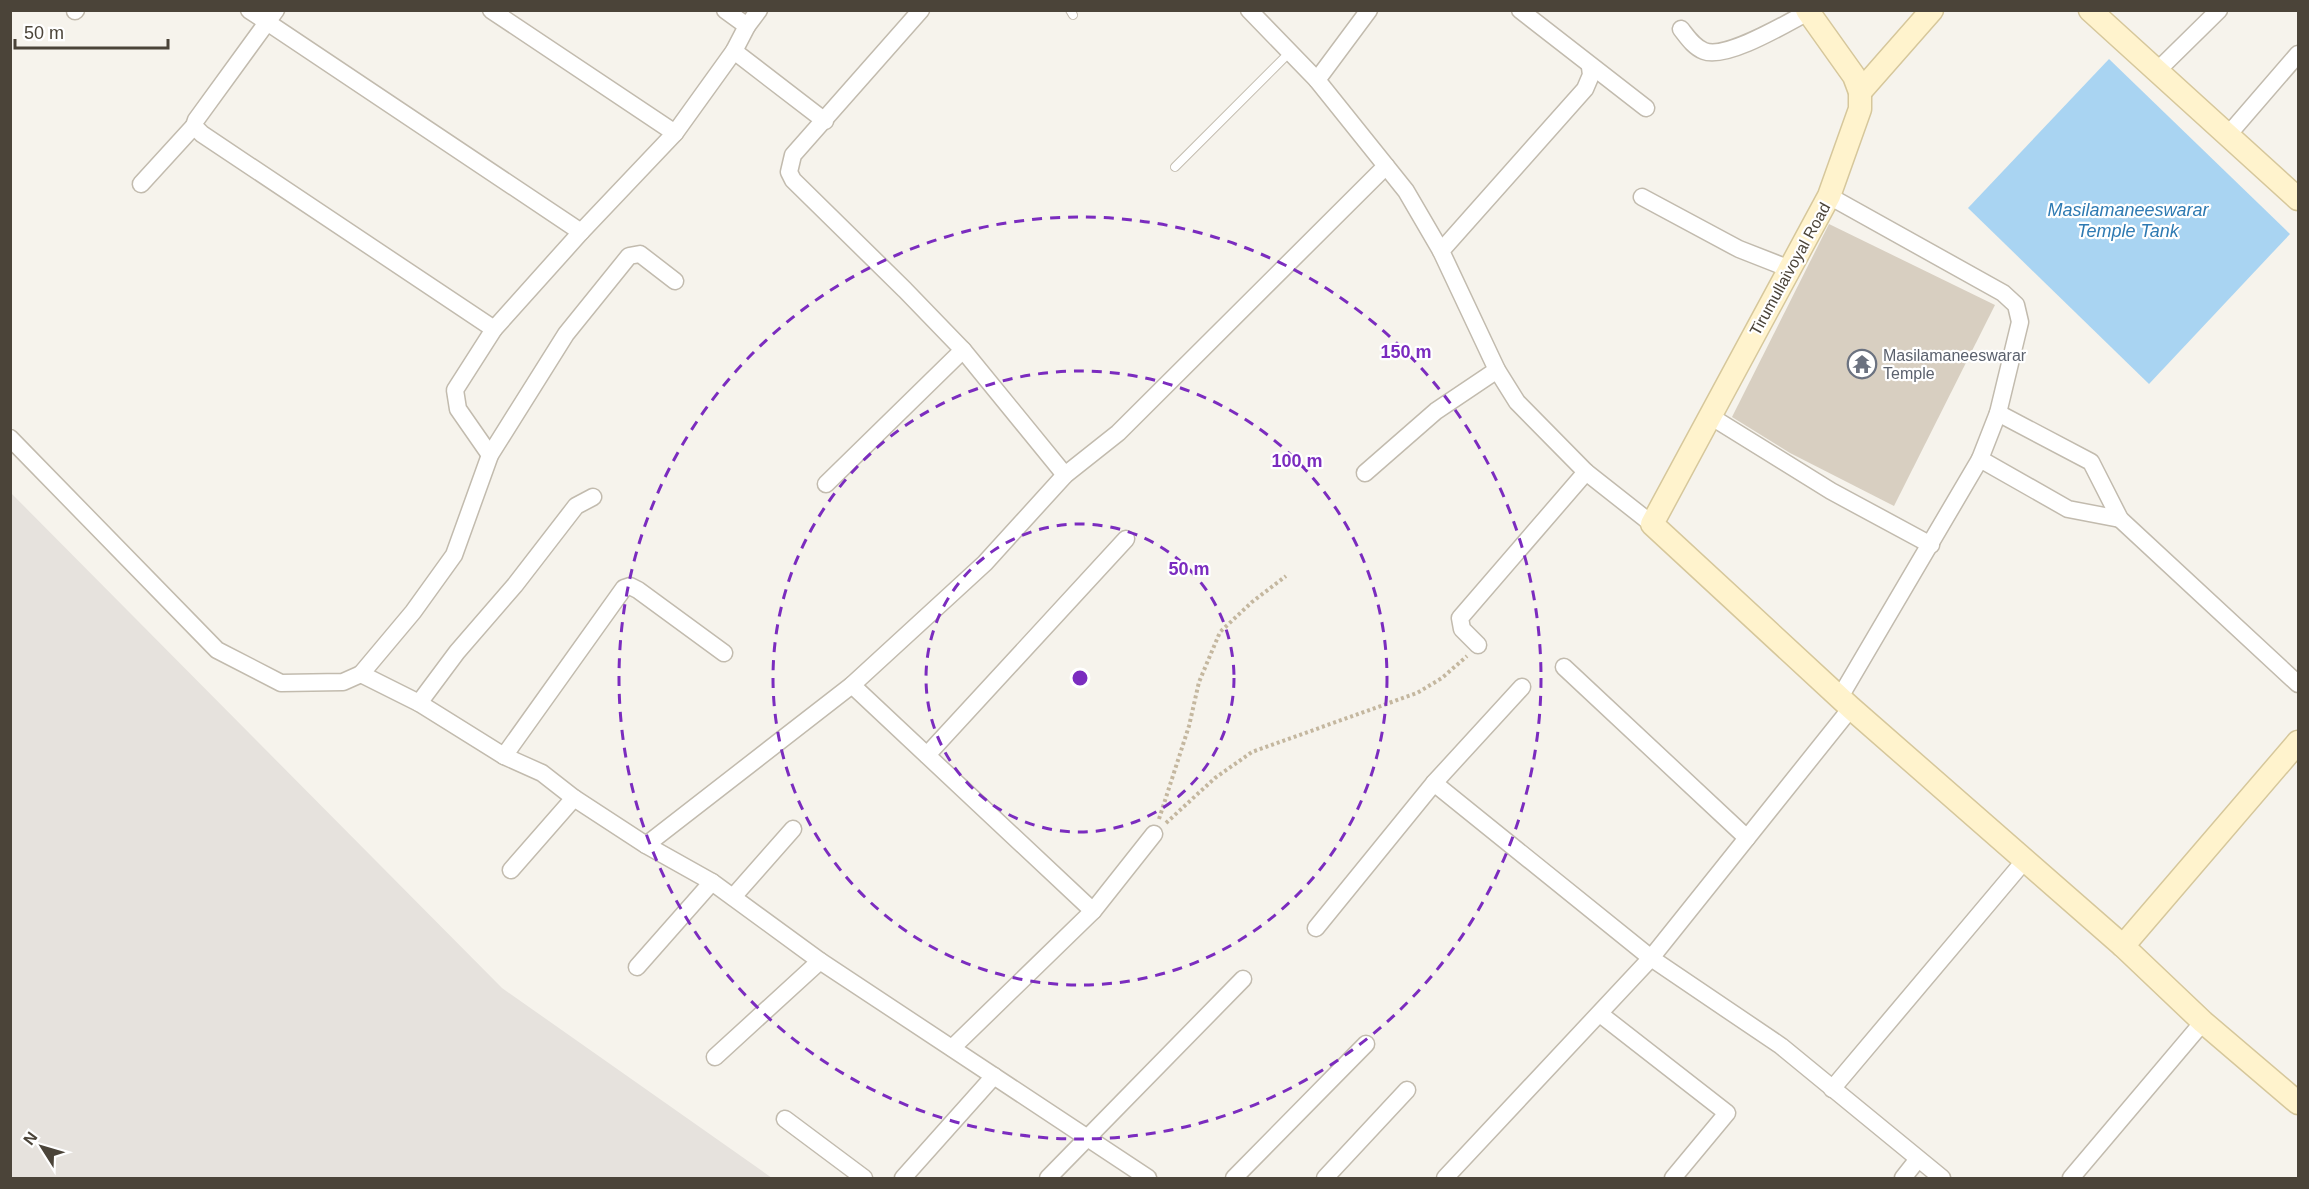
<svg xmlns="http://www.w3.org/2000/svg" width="2309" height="1189" font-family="Arial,sans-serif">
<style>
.industrial{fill:#e6e2dd}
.water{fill:#a9d4f2}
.building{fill:#d8cfc1}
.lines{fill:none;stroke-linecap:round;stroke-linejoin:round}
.lane-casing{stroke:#c2bbae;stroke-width:10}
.street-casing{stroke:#c2bbae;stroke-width:19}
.secondary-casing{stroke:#d6c79b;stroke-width:25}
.path{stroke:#c4b79f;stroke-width:4;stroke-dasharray:3 3;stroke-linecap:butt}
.lane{stroke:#fff;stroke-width:8}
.street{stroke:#fff;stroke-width:16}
.secondary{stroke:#fff3cd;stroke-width:22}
.ring{fill:none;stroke:#7b2cbf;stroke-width:3;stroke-dasharray:10 8}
.labels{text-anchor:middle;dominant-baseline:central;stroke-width:4.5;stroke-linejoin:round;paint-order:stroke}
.street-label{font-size:16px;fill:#4b4439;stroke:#fff}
.worship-label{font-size:16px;fill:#5b616d;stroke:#fff;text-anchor:start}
.water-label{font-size:18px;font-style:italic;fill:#2e7ab2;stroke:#fff}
.centre{fill:#7b2cbf;stroke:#fff;stroke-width:3}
.ring-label{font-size:18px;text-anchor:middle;font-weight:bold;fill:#7b2cbf;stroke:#fff;stroke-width:4.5;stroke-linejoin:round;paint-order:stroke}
</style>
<rect width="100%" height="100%" fill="#f6f3ec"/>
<polygon class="industrial" points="11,493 502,988 772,1178 11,1178"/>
<polygon class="water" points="2109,59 2290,234 2149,384 1968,208"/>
<polygon class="building" points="1829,224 1995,305 1894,506 1790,453 1732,417"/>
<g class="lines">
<g class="lane-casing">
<g id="lane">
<polyline points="1070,10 1073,15"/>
<polyline points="1175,167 1290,52"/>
</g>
</g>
<g class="street-casing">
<g id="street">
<polyline points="249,10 581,232"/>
<polyline points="276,10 196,120 194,126 202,134 494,329 581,232 675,133 734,51 747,26 725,10"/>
<polyline points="491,10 675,133"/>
<polyline points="1249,10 1317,80 1369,10"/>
<polyline points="1520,10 1646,108"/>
<polyline points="75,11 76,10"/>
<polyline points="747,26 759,10"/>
<path d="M 1681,29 C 1688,38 1694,47 1704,51 C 1726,60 1787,23 1808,12"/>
<polyline points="734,51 825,121"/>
<polyline points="1590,67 1591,75 1585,89 1441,251 1497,370 1517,402 1586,472 1652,524"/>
<polyline points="2157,71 2219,10"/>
<polyline points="2228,135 2298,54"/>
<polyline points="1386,166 1406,191 1441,251"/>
<polyline points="141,184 194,126"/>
<polyline points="1829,196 2003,293 2016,305 2020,322 1998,413"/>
<polyline points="1642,197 1739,249 1790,269"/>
<polyline points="963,350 1065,475"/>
<polyline points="1710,416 1831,491 1931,545"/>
<polyline points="10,438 217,650 281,683 343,682 361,674 419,703 504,756 542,773 574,798 646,845 712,882 820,961 1148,1178"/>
<polyline points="490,455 458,409 455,390 494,329"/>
<polyline points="1980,459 2068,509 2120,519"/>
<polyline points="1365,473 1436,411 1497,370"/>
<polyline points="826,484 963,350 905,290 793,180 789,172 793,155 921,10"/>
<polyline points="1478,645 1462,629 1460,618 1586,472"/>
<polyline points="1564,667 1747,838"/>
<polyline points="361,674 413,612 454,555 490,455 566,334 629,256 640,254 675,281"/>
<polyline points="852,685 1093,911"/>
<polyline points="1840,697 1980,459 1998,413 2091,462 2120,519 2298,684"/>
<polyline points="419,703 457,652 515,585 576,506 593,497"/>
<polyline points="927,755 1126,539"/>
<polyline points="504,756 624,588 630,586 638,590 724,653"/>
<polyline points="1434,783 1651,958 1851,708"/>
<polyline points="646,845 852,685 985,563 1065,475 1118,433 1386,166 1317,80"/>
<polyline points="511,870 574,798"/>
<polyline points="733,897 793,829"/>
<polyline points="1316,928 1434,783 1522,687"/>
<polyline points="637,967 712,882"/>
<polyline points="1600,1014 1727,1113 1673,1178"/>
<polyline points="952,1048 1093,911 1154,834"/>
<polyline points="715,1057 820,961"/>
<polyline points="1832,1089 2025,860"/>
<polyline points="785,1119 864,1178"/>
<polyline points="903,1178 994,1076"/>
<polyline points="1048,1178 1243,979"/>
<polyline points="1234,1178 1366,1044"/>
<polyline points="1325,1178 1407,1090"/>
<polyline points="1445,1178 1651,958 1781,1046 1942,1178"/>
<polyline points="1903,1178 1918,1159"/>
<polyline points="2071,1178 2203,1022"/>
</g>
</g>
<g class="secondary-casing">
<g id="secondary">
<polyline points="1807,10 1854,76 1860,92 1860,109 1829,196 1652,524 1851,708 2123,946 2203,1022 2298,1103"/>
<polyline points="2090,10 2298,199"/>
<polyline points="1860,92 1932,10"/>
<polyline points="2123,946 2298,742"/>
</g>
</g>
<g class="path">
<polyline points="1159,819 1189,726 1199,682 1220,632 1252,602 1286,576"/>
<polyline points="1166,823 1215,778 1252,752 1417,693 1442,678 1467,656"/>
</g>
<use href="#lane" class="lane"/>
<use href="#street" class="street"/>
<use href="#secondary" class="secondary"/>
</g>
<g class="ring">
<circle cx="1080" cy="678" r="154"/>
<circle cx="1080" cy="678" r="307"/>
<circle cx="1080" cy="678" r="461"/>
</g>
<defs>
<g id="temple-ring" transform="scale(1.5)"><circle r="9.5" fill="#fff" stroke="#6b7280" stroke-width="1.5"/><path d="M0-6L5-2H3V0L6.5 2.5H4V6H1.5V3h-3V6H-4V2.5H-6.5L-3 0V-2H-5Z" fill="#6b7280"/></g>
</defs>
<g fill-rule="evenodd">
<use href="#temple-ring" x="1862" y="364"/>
</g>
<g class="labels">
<g class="street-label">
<text transform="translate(1790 269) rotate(-61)">Tirumullaivoyal Road</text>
</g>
<g class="worship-label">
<text x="1883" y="355">Masilamaneeswarar<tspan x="1883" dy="18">Temple</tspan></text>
</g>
<g class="water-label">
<text x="2128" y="210">Masilamaneeswarar<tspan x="2128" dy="21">Temple Tank</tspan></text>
</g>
</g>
<circle cx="1080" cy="678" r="9" class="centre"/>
<g class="ring-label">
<text x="1406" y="358">150 m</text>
<text x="1297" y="467">100 m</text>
<text x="1189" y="575">50 m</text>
</g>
<rect width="2309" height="1189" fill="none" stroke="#4b4439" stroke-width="24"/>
<g transform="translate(42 1147) rotate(307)" stroke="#ffffff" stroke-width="4.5" paint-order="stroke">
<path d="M0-4.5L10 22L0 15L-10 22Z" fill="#4b4439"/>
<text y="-9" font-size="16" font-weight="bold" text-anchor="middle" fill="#4b4439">N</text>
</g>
<path d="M15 39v9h153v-9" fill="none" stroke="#4b4439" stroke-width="3"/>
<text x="24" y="39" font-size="18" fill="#4b4439" stroke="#ffffff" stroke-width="4.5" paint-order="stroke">50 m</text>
</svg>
